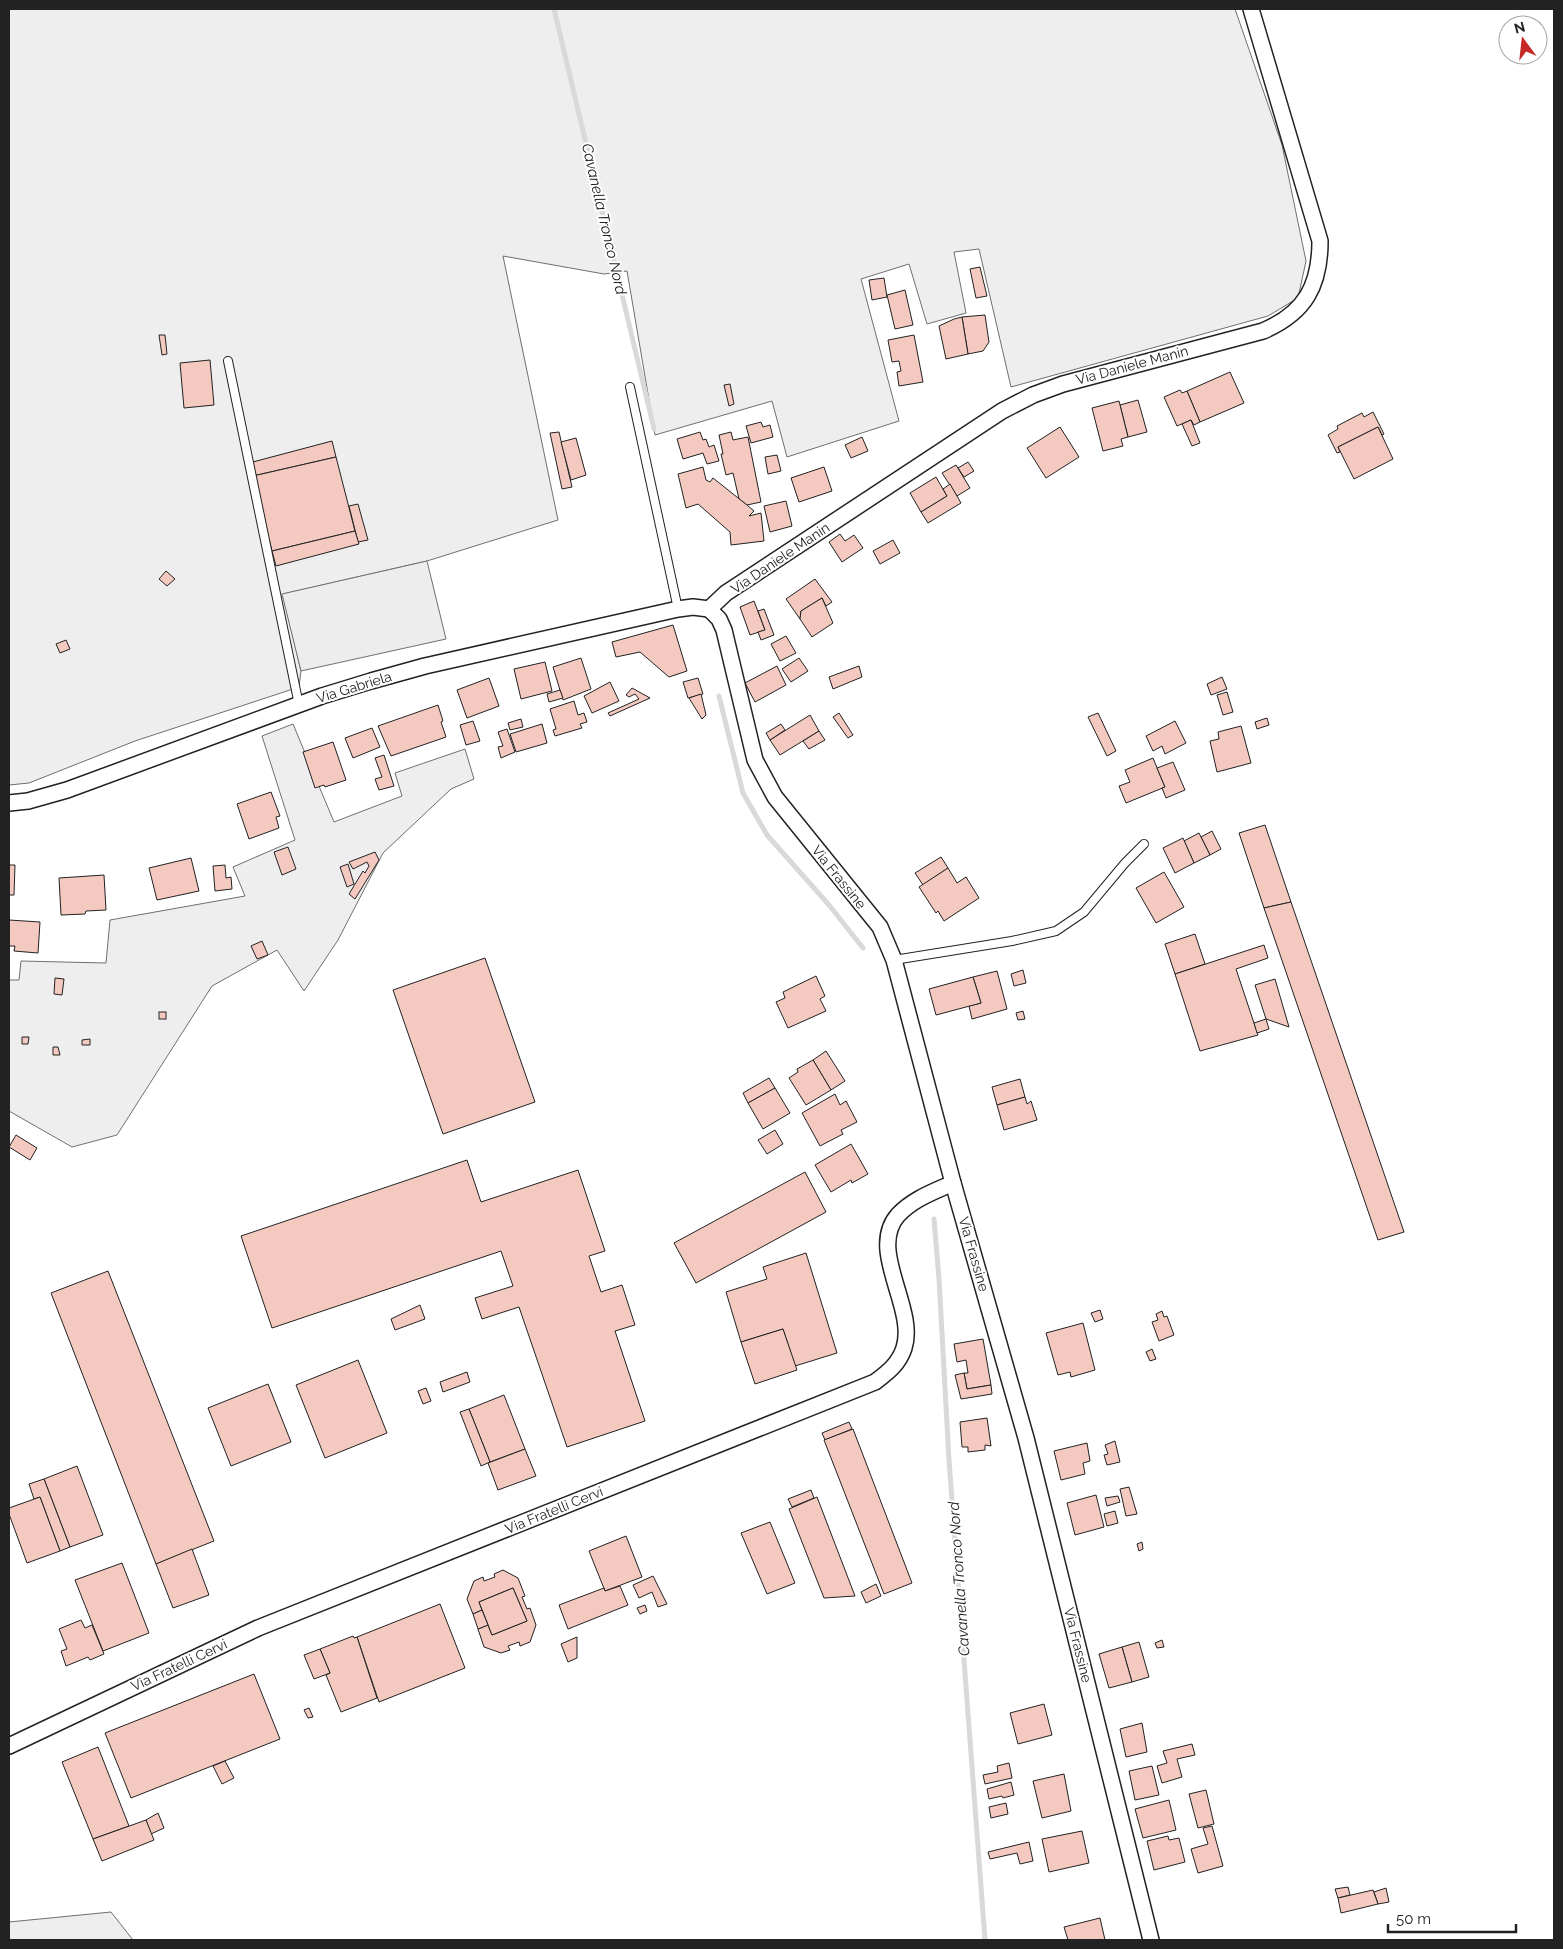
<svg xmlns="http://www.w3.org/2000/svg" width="1563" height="1949" font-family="Raleway,sans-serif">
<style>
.green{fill:#eee;stroke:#6f6f6f}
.parking{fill:#ededed;stroke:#6f6f6f}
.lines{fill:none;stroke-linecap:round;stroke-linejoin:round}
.stream{stroke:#d9d9d9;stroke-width:5}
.building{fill:#f3c9c0;stroke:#222}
.service-casing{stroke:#222;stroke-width:10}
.minor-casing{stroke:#222;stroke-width:18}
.service{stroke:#fff;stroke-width:8}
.minor{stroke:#fff;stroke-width:15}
.labels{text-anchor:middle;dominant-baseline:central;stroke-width:4;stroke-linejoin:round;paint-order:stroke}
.street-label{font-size:14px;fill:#222;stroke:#fff}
.water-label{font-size:15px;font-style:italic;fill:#222;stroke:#fff}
</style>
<rect width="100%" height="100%" fill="#fff"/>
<g class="green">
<polygon points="9,9 1235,9 1282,145 1306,261 1298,298 1268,316 1011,387 979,249 954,252 966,313 927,324 909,264 861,279 899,421 787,457 772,401 655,435 627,271 604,274 503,256 558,520 427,561 283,594 301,671 299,687 135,741 29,783 9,785"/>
<polygon points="293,724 334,822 402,796 395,773 465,749 474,779 451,789 383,853 338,940 304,991 277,950 212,986 117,1135 72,1147 9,1111 9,980 19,980 21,961 106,963 110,920 245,896 233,867 295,840 262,736"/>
<polygon points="111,1912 133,1940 9,1940 9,1922"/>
</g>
<polygon class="parking" points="427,561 446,639 301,671 282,594"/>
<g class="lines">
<g class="stream">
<polyline points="554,9 654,429"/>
<polyline points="719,696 743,793 767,835 829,905 863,948"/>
<polyline points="934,1219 939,1279 949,1460 985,1940"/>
</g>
</g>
<g class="building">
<polygon points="980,267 987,296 976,298 970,269"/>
<polygon points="884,278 887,297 872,300 869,280"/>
<polygon points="905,290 913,325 895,329 887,295"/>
<polygon points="985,315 989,342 983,351 968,354 962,317"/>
<polygon points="962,317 968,354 946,359 939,326 954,319"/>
<polygon points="159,335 165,335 167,354 162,355"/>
<polygon points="914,335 923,382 899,386 897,372 901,371 899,361 892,362 888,340"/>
<polygon points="210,360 214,405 184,408 180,363"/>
<polygon points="1230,372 1244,403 1200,422 1187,391"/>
<polygon points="730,384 734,404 729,406 724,385"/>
<polygon points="1180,390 1182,393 1187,391 1200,422 1194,425 1191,420 1177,426 1164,397"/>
<polygon points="1138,400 1147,432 1128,437 1120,405"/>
<polygon points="1119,401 1128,437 1121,439 1123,446 1103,451 1092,408"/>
<polygon points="1373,412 1384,434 1382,435 1378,427 1338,447 1340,452 1337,453 1328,435 1338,429 1337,426 1362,413 1364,417"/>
<polygon points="1191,420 1200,443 1192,446 1182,424"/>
<polygon points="761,422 763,427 770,425 773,437 751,443 746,426"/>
<polygon points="1060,427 1079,457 1046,478 1027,448"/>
<polygon points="1378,427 1393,459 1354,479 1338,447"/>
<polygon points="559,432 572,487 562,489 550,433"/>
<polygon points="700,432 703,440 706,439 709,447 714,445 719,461 707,464 703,453 683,459 677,439"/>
<polygon points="731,432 733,440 748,437 761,502 747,505 739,499 733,473 726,475 721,454 723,454 719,435"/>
<polygon points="862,437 868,451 851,458 845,445"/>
<polygon points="576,438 586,475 571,480 561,442"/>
<polygon points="332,441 336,457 253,476 249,463"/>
<polygon points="777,455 781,471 768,474 765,457"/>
<polygon points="336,457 355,531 272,551 253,476"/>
<polygon points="968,462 974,471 964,477 958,468"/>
<polygon points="956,465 970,488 957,496 942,473"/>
<polygon points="703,467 706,480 710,482 713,478 747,505 754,511 749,516 761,513 764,541 731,545 730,532 698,504 686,508 678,474"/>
<polygon points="824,467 832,491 799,502 791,478"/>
<polygon points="936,477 947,496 921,512 910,493"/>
<polygon points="950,484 961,503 928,523 921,512 947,496 943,489"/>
<polygon points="786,501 792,526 770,532 764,506"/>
<polygon points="358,504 368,540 358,542 349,506"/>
<polygon points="355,531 359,544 276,566 272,551"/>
<polygon points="840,534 845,541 854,535 863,548 842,562 829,542"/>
<polygon points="893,540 900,553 880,564 873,551"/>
<polygon points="166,571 175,579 167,586 159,579"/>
<polygon points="815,579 832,602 826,606 822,598 801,611 800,619 786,599"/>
<polygon points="822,598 833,623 812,637 800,619 801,611"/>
<polygon points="754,601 765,630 750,635 740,607"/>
<polygon points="764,609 774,635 761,640 758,632 765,630 758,611"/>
<polygon points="673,625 687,671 669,677 640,652 616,657 612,642"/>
<polygon points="786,636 796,653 780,661 771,644"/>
<polygon points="66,640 70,649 60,653 56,644"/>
<polygon points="581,658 591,689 563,700 553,667"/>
<polygon points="799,658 808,671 791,682 782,669"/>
<polygon points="545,662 552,691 521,699 514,669"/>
<polygon points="777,666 786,685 755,702 745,683"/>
<polygon points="859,666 862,677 833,689 829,677"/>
<polygon points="1222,677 1227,689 1211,695 1207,684"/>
<polygon points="489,678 499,706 467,718 457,690"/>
<polygon points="698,678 703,694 688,698 683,682"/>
<polygon points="610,682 619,701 592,713 584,696"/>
<polygon points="632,688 650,698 610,716 608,713 639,699 635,694 629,697 626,695"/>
<polygon points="560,690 563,698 549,702 547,694"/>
<polygon points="1227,692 1233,712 1223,715 1217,695"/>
<polygon points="701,694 706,715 702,719 689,698"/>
<polygon points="574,701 578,715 584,713 587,722 580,724 582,728 555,736 553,730 556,729 550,709"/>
<polygon points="438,705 443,721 441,722 446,737 391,756 378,726"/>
<polygon points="839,713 853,735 848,738 833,717"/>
<polygon points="1098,713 1116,751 1107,756 1088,717"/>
<polygon points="810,715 819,731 780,755 770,740"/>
<polygon points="1267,718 1269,725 1257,729 1255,722"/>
<polygon points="521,719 523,727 510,730 508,723"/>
<polygon points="473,721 480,741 466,745 460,725"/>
<polygon points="1175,721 1186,743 1165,754 1162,746 1153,751 1146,736"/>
<polygon points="542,724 547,743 516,752 510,734"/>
<polygon points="781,724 785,730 770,740 766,733"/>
<polygon points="1241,726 1251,763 1217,772 1210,741 1219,739 1218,732"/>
<polygon points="372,728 380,747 353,758 345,738"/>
<polygon points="507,729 515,752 501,758 498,747 503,746 498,732"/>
<polygon points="819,731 825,740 809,749 803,741"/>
<polygon points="333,742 346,780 325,787 324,785 315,788 303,752"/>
<polygon points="384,755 394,786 379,790 375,779 382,777 375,758"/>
<polygon points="1153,758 1165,787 1126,803 1119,786 1130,782 1125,770"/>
<polygon points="1173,762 1185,790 1166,798 1162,788 1165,787 1157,768"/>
<polygon points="271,792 280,816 276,817 279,828 249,839 237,804"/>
<polygon points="1265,825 1291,902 1264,908 1239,833"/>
<polygon points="1212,831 1221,849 1210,855 1201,837"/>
<polygon points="1199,833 1210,855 1194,863 1184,841"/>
<polygon points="1183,838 1194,863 1175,873 1163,848"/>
<polygon points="288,847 296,869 282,875 274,852"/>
<polygon points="375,852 379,860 355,899 349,894 363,871 365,873 369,866 367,862 353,869 349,862"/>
<polygon points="941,857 948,868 923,885 915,873"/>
<polygon points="191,858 199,891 157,900 149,868"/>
<polygon points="348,864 354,884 347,887 340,867"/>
<polygon points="9,865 15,865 14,895 9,895"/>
<polygon points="225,865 226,878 231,877 232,889 215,891 213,866"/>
<polygon points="948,868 957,883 966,877 979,898 944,921 938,911 936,913 919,887"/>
<polygon points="1164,872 1184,907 1156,923 1136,888"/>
<polygon points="104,875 106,910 86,911 85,914 61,915 59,878"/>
<polygon points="1291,902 1404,1232 1378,1240 1264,908"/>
<polygon points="9,920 40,922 38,953 14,951 15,946 9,946"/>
<polygon points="1195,934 1205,964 1175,974 1165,944"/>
<polygon points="262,941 268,955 257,959 251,946"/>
<polygon points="1264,945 1268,958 1236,969 1258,1035 1200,1051 1175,974"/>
<polygon points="485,958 535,1102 443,1134 393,990"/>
<polygon points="1023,970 1026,983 1014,986 1011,974"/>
<polygon points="997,971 1007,1009 972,1019 969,1006 981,1003 973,977"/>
<polygon points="816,976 825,996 820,999 826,1011 788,1028 776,1002 785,998 783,992"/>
<polygon points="973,977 981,1003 936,1015 929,989"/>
<polygon points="55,978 64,979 62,995 54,994"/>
<polygon points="1275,979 1289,1027 1266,1019 1255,985"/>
<polygon points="1023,1011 1025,1019 1018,1020 1016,1013"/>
<rect x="159" y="1012" width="7" height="7"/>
<polygon points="1266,1019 1269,1029 1257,1033 1254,1023"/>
<polygon points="22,1037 29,1037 28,1044 22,1044"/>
<polygon points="90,1039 90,1045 82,1045 82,1040"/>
<polygon points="53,1047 58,1047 60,1055 53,1055"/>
<polygon points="826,1051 845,1081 831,1090 813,1060"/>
<polygon points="813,1060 831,1090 806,1105 789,1078 798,1072 797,1069"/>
<polygon points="769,1078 775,1088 748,1103 743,1093"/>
<polygon points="1020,1079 1025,1097 997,1105 992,1087"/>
<polygon points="775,1088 790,1113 763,1129 748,1103"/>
<polygon points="835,1094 840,1105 846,1101 857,1122 841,1130 843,1134 820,1146 802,1113"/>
<polygon points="1025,1097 1027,1104 1031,1101 1037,1120 1004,1130 997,1105"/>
<polygon points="775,1130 783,1144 767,1154 758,1140"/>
<polygon points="16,1135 37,1148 30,1160 9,1147"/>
<polygon points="851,1144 868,1174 852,1183 851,1180 831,1192 815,1165"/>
<polygon points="467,1160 481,1202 578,1170 605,1251 589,1256 601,1292 622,1285 635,1325 615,1331 645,1421 567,1447 519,1307 482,1319 475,1298 513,1286 501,1251 272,1328 241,1236"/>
<polygon points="805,1172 826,1212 696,1283 674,1243"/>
<polygon points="806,1253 837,1353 795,1366 783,1329 741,1342 726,1292 767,1279 763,1267"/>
<polygon points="108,1271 214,1541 156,1564 51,1293"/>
<polygon points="420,1305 425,1319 395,1330 391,1319"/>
<polygon points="1100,1310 1103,1319 1095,1322 1091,1313"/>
<polygon points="1162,1311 1164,1317 1167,1316 1174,1335 1159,1341 1152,1322 1158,1320 1156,1314"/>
<polygon points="1083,1323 1095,1370 1071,1377 1070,1372 1058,1375 1046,1333"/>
<polygon points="783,1329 797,1370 755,1384 741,1342"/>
<polygon points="983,1339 991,1385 967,1389 964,1373 968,1373 966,1360 957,1362 954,1344"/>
<polygon points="1152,1349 1156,1359 1150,1361 1146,1352"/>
<polygon points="358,1360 387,1433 325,1458 296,1385"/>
<polygon points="467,1372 470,1382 443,1392 440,1382"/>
<polygon points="964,1373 967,1389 991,1385 992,1394 961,1399 955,1375"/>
<polygon points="268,1384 291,1442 231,1466 208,1408"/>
<polygon points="426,1388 431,1401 423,1404 418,1391"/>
<polygon points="504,1395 525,1449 490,1462 469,1409"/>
<polygon points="469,1409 490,1462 481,1466 460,1412"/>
<polygon points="987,1418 991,1446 985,1445 985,1450 968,1452 968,1447 962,1447 960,1422"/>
<polygon points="849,1422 852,1429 825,1440 822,1433"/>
<polygon points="853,1429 912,1583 884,1594 824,1440"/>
<polygon points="1115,1441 1120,1462 1107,1465 1104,1455 1108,1454 1105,1445"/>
<polygon points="1087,1443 1090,1461 1083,1463 1085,1474 1061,1480 1054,1451"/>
<polygon points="525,1449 536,1476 498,1490 488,1463"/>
<polygon points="77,1466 103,1535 70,1547 44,1479"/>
<polygon points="44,1479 70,1547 60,1551 40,1497 34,1499 29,1484"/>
<polygon points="1129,1487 1137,1514 1126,1516 1120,1489"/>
<polygon points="811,1490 814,1498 792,1507 788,1499"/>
<polygon points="1096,1495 1104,1527 1075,1535 1067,1503"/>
<polygon points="1118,1496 1120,1502 1107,1506 1105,1498"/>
<polygon points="40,1497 60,1551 27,1563 9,1514 9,1508"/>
<polygon points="817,1497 855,1596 824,1598 789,1509"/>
<polygon points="1115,1511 1118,1523 1107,1526 1104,1514"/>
<polygon points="770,1522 795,1583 767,1594 741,1533"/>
<polygon points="626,1536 642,1577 605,1591 589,1551"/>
<polygon points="1142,1542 1143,1549 1139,1551 1137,1544"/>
<polygon points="192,1549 209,1595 173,1608 156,1564"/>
<polygon points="122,1563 149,1633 103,1651 75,1580"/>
<polygon points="503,1570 518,1578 525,1596 522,1597 527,1609 530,1608 536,1625 530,1642 520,1646 519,1642 508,1646 510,1650 501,1653 484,1647 478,1629 488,1625 492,1635 527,1621 513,1588 479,1602 482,1610 473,1614 467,1599 474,1581 483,1577 484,1581 495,1577 494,1574"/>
<polygon points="653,1576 667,1604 658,1607 652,1592 639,1598 633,1585"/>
<polygon points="876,1584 881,1596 866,1603 861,1592"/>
<polygon points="620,1586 628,1605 568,1629 559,1605 604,1588 605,1591"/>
<polygon points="513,1588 527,1621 492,1635 479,1602"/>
<polygon points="440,1604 465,1668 379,1702 357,1637"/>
<polygon points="645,1605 647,1611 640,1614 637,1608"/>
<polygon points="482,1610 488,1625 478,1629 473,1614"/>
<polygon points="81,1620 85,1628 92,1625 104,1654 90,1660 88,1657 66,1666 61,1651 67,1649 59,1629"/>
<polygon points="353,1636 354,1638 357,1637 377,1698 341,1712 326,1675 330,1673 320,1649"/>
<polygon points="577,1637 577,1658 568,1662 561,1644"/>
<polygon points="1162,1640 1164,1647 1157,1648 1155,1643"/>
<polygon points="1139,1642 1149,1677 1132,1682 1122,1647"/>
<polygon points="1122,1647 1132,1682 1109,1688 1099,1654"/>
<polygon points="320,1649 330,1673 314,1679 304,1655"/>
<polygon points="254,1674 280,1739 131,1798 105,1733"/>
<polygon points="1044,1704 1052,1735 1018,1744 1010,1713"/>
<polygon points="309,1708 313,1717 308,1718 304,1710"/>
<polygon points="1142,1723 1147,1752 1126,1757 1120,1729"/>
<polygon points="1192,1744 1195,1755 1177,1759 1182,1777 1162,1783 1157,1766 1167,1763 1163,1751"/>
<polygon points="98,1747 129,1826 93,1839 62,1762"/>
<polygon points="225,1761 234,1778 222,1784 213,1766"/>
<polygon points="1009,1763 1012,1778 985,1784 983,1775 998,1772 997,1766"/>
<polygon points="1152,1766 1159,1795 1135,1800 1129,1771"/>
<polygon points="1064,1774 1071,1811 1042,1818 1033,1781"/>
<polygon points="1011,1782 1014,1795 1003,1798 1002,1796 989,1799 987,1789"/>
<polygon points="1206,1790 1214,1824 1198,1828 1189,1794"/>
<polygon points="1169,1800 1176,1830 1143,1838 1135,1809"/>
<polygon points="1006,1803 1008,1814 991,1818 989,1807"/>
<polygon points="158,1813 164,1828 151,1834 146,1820"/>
<polygon points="146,1820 154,1840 102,1861 93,1839"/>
<polygon points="1212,1826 1223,1866 1198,1873 1191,1849 1208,1844 1203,1828"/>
<polygon points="1082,1831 1089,1863 1049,1872 1042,1839"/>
<polygon points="1168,1836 1169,1840 1179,1838 1185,1862 1154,1870 1147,1841"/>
<polygon points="1029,1842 1033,1861 1020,1864 1017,1853 990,1859 988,1852"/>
<polygon points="1348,1887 1350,1895 1338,1898 1335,1889"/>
<polygon points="1386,1888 1389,1902 1378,1904 1374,1892"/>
<polygon points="1373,1890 1378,1904 1341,1913 1338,1898"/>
<polygon points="1100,1918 1105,1940 1068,1940 1064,1927"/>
</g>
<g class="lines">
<g class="service-casing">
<g id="service">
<polyline points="228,361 299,705"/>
<polyline points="630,387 678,609"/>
<polyline points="894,960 1012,941 1056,931 1084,912 1125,863 1144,844"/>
</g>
</g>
<g class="minor-casing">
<g id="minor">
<polyline points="709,609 719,619 724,630 755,760 775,797 880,927 894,960 953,1183 1026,1438 1151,1940"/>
<path d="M 709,609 L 726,593 L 1002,411 L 1033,395 L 1063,384 L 1263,331 C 1305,313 1320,286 1320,241 L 1251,9"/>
<polyline points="9,803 28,801 67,790 322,696 371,681 425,666 678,609 693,607 709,609"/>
<path d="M 9,1746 L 258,1628 L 875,1382 C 887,1373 899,1364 904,1348 C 917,1308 867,1250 898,1215 C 913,1199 933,1192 953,1183"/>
</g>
</g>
<use href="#service" class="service"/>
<use href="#minor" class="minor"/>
</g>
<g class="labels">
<g class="street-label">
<text transform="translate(1132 365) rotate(-15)">Via Daniele Manin</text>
<text transform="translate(780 558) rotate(-34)">Via Daniele Manin</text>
<text transform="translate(354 687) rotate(-17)">Via Gabriela</text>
<text transform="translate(839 877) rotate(51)">Via Frassine</text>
<text transform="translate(974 1254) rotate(74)">Via Frassine</text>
<text transform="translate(554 1510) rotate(-22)">Via Fratelli Cervi</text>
<text transform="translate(1078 1645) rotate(76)">Via Frassine</text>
<text transform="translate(179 1665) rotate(-25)">Via Fratelli Cervi</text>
</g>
<g class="water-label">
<text transform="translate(604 219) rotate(77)">Cavanella Tronco Nord</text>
<text transform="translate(959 1579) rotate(-94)">Cavanella Tronco Nord</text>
</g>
</g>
<rect width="1563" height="1949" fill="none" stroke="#222222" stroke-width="20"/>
<g transform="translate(1523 40) rotate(345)"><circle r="24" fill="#ffffff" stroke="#a7a7a7"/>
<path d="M0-4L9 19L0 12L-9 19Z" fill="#c62828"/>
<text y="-8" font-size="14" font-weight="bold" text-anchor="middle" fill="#222222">N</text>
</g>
<path d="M1388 1924v8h128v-8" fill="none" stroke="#222222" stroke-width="2.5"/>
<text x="1396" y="1924" font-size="15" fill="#222222" stroke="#ffffff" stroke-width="4" paint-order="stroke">50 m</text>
</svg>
